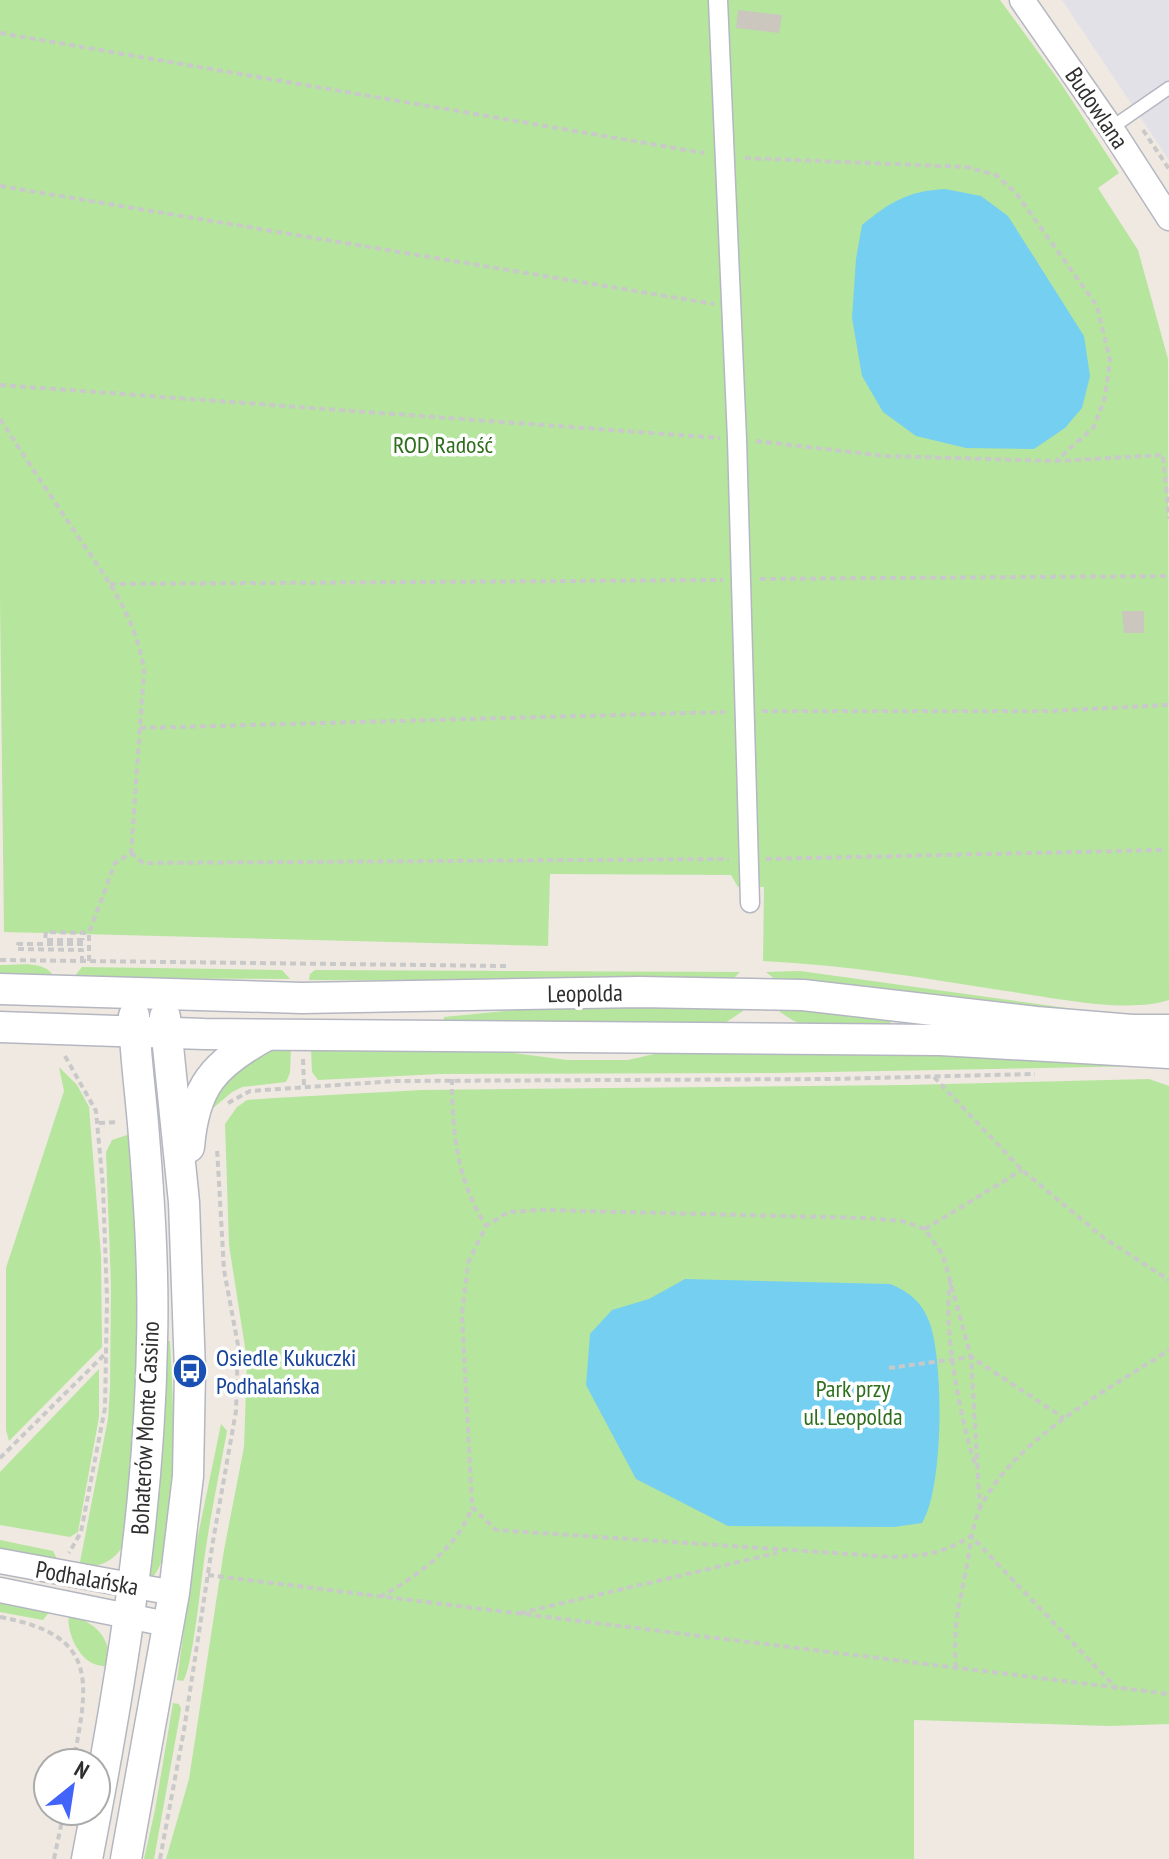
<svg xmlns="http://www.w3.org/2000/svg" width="1169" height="1859" font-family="'PT Sans Narrow',sans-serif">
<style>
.industrial{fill:#e3e1e8}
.green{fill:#b6e59e}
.water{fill:#75cff0}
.building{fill:#cbc7bf}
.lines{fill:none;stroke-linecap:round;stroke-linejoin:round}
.service-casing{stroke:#b4b7c1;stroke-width:15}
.pedestrian-casing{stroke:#b4b7c1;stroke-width:21}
.minor-casing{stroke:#b4b7c1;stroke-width:27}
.tertiary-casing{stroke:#b4b7c1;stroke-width:33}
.path{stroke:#c9c9c9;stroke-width:4;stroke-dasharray:6 4;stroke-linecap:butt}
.service{stroke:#fff;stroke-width:12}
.pedestrian{stroke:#fff;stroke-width:18}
.minor{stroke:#fff;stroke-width:24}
.tertiary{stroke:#fff;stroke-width:30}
.labels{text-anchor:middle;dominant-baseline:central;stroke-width:7;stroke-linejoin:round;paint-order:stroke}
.street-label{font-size:24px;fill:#2e2e2e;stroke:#fff}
.park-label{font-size:24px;fill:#2c6e1b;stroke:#fff}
.transit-label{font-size:24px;fill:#164399;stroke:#fff;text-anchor:start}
</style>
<rect width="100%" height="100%" fill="#efe9e1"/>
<polygon class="industrial" points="1062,0 1169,0 1169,160"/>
<g class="green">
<path d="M 0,0 L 1000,0 L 1060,82 L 1119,173 L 1098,188 L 1138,250 L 1168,359 L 1169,1000 C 1126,1014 1052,997 1006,991 C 925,978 845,965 763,961 L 764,887 L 738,887 L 731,875 L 550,874 L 548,946 L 4,932 L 0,598 Z"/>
<path d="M 0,965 C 17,965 43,960 53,975 L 52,977 L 0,976 Z"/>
<polygon points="82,967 282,970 290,979 73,978"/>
<polygon points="315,970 740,972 733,979 727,981 309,980 310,974"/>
<polygon points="800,971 1080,1010 1143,1016 1143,1022 777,981 766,972"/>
<polygon points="566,1005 743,1008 743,1011 722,1025 444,1024 444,1017"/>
<polygon points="781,1006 891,1018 890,1026 805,1025 794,1021 780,1012"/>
<polygon points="291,1048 290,1073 286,1082 242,1087 232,1092 212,1109 205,1109 219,1080 271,1049"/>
<polygon points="311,1048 491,1050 567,1060 628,1060 668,1051 1007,1051 1144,1066 775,1073 440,1074 318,1080 312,1072"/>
<polygon points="59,1067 77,1085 89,1107 101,1256 102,1347 9,1441 6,1430 6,1268 64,1091"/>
<polygon points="1149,1079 1169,1086 1169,1724 1110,1726 914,1720 914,1859 166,1859 189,1779 224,1550 244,1447 247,1360 229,1245 225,1124 237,1107 247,1100 274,1098 422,1090 906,1085"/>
<path d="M 130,1134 L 139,1311 L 136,1429 L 123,1546 C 112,1563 99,1567 79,1567 L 108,1419 L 110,1387 L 111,1285 L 106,1152 L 112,1140 Z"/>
<path d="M 164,1341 L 170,1341 C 172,1380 184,1564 148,1580 Z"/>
<polygon points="99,1369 99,1417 78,1532 70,1537 0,1525 0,1472"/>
<path d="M 221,1424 L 227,1431 C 220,1469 212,1508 206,1547 C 202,1570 193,1669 183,1681 L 177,1680 L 195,1550 Z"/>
<polygon points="0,1540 53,1551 59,1563 0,1552"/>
<polygon points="0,1602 50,1611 43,1620 0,1612"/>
<path d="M 69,1615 C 94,1622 112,1636 109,1667 C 103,1666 95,1665 90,1662 C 77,1654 66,1630 69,1615 Z"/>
<polygon points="173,1703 179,1704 181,1709 154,1859 144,1859 155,1810"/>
</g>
<g class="water">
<path d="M 945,189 L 981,196 L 1008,216 L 1084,336 L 1090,376 L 1082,408 L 1065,428 L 1034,449 L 966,448 L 916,436 L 883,412 L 862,376 L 852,318 L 856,259 L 862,225 C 890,202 908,191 945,189 Z"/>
<path d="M 685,1279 L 890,1284 C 908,1291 921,1301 929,1321 C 944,1359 944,1489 922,1523 L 894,1527 L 728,1526 L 636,1479 L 586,1385 L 590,1334 L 612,1310 L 649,1299 Z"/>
</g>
<g class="building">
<polygon points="738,10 782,15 779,33 736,28"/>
<polygon points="1122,611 1144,611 1144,633 1124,633"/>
</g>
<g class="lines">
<g class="service-casing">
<polyline id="service" points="1111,128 1169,88"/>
</g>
<g class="pedestrian-casing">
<polyline id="pedestrian" points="718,0 737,439 750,903"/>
</g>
<g class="minor-casing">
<g id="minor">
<polyline points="1022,0 1111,128 1169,218"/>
<polyline points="0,1561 174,1593"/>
<polyline points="0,1590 167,1624"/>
</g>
</g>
<g class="tertiary-casing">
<g id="tertiary">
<polyline points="0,989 302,998 639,992 803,995 1036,1022 1132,1030 1169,1030"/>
<polyline points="0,1027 204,1034 940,1040 1169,1053"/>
<path d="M 189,1147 C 194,1086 214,1064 267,1035"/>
<path d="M 87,1859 C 120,1689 149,1516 152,1342 C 154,1270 149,1197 143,1124 C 140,1088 135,1052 134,1016"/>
<polyline points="126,1859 174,1593 188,1476 190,1371 184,1202 165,1017"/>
</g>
</g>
<g class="path">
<polyline points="0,33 704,153"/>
<polyline points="1143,130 1169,169"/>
<polyline points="745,158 967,167 996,175 1016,193 1097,306 1110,360 1105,397 1094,427 1056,461"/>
<polyline points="0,186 714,304"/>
<polyline points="0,385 720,438"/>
<path d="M 0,419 C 25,457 50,495 75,532 C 106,578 135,614 144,670 L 131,853"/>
<polyline points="756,441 885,456 1056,461 1163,455 1169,519"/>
<polyline points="760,579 1169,576"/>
<polyline points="110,584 723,580"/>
<polyline points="762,711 1050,711 1169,705"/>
<polyline points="140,728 725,712"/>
<polyline points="131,853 143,863 729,859"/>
<polyline points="766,859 1162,850"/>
<polyline points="0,960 506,966"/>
<polyline points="89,961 89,933 115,863 131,853"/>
<polyline points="82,962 82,950 18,949 18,944 83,944 83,940 45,940 46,932 89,933"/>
<polyline points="65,1056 96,1111 103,1187 107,1298 105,1408 81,1532 69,1553"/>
<polyline points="303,1059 304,1086"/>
<polyline points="934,1077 1022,1170 1104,1238 1169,1280"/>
<path d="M 452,1079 C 452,1133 457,1180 486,1226"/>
<polyline points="228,1103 250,1091 396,1081 833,1079 1035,1074"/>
<polyline points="99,1123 118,1122"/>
<polyline points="925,1229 1022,1170"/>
<path d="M 951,1280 C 941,1318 961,1425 975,1463"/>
<polyline points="889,1368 971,1357 1064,1418"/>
<polyline points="0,1458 105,1354"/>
<path d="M 980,1509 L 971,1357 L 943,1255 L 925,1229 L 902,1221 L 862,1218 L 542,1210 L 508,1212 L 486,1226 L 468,1263 L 462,1314 L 472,1507 L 496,1530 L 893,1557 C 927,1555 942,1554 971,1536 L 1117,1689"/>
<polyline points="208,1575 1169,1694"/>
<path d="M 380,1597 C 417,1576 457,1549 472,1507"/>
<polyline points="520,1613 777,1553"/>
<path d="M 0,1617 C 99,1635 89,1681 73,1763"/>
<path d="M 956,1668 C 953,1628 958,1609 966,1571 C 970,1551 971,1530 979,1511 C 1009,1442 1108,1390 1169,1350"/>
<polyline points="54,1859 64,1811"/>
<polyline points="160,1859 184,1730 213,1541 236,1411 238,1345 224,1270 217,1148"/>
</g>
<use href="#service" class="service"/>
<use href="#pedestrian" class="pedestrian"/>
<use href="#minor" class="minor"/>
<use href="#tertiary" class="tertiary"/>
</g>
<defs>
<g id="bus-disc" transform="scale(1.8)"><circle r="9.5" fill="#1a4fb4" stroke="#fff"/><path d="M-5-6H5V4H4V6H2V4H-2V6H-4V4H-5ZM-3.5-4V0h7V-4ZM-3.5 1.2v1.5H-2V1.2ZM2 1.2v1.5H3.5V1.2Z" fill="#fff"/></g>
</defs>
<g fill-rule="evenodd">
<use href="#bus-disc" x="190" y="1371"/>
</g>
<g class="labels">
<g class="street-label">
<text transform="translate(1097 108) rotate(56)">Budowlana</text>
<text transform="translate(585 993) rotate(-1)">Leopolda</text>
<text transform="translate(145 1428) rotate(-87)">Bohaterów Monte Cassino</text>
<text transform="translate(87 1578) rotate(10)">Podhalańska</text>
</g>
<g class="park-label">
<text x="443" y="444">ROD Radość</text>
<text x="853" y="1388">Park przy<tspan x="853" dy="28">ul. Leopolda</tspan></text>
</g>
<g class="transit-label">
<text x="216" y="1357">Osiedle Kukuczki<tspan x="216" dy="28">Podhalańska</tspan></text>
</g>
</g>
<g transform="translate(72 1787) rotate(30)"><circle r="38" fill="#ffffff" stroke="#ababab" stroke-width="2"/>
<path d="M0-6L14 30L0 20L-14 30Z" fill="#4264fb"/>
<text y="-12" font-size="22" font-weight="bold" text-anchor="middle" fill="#2e2e2e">N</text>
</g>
</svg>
